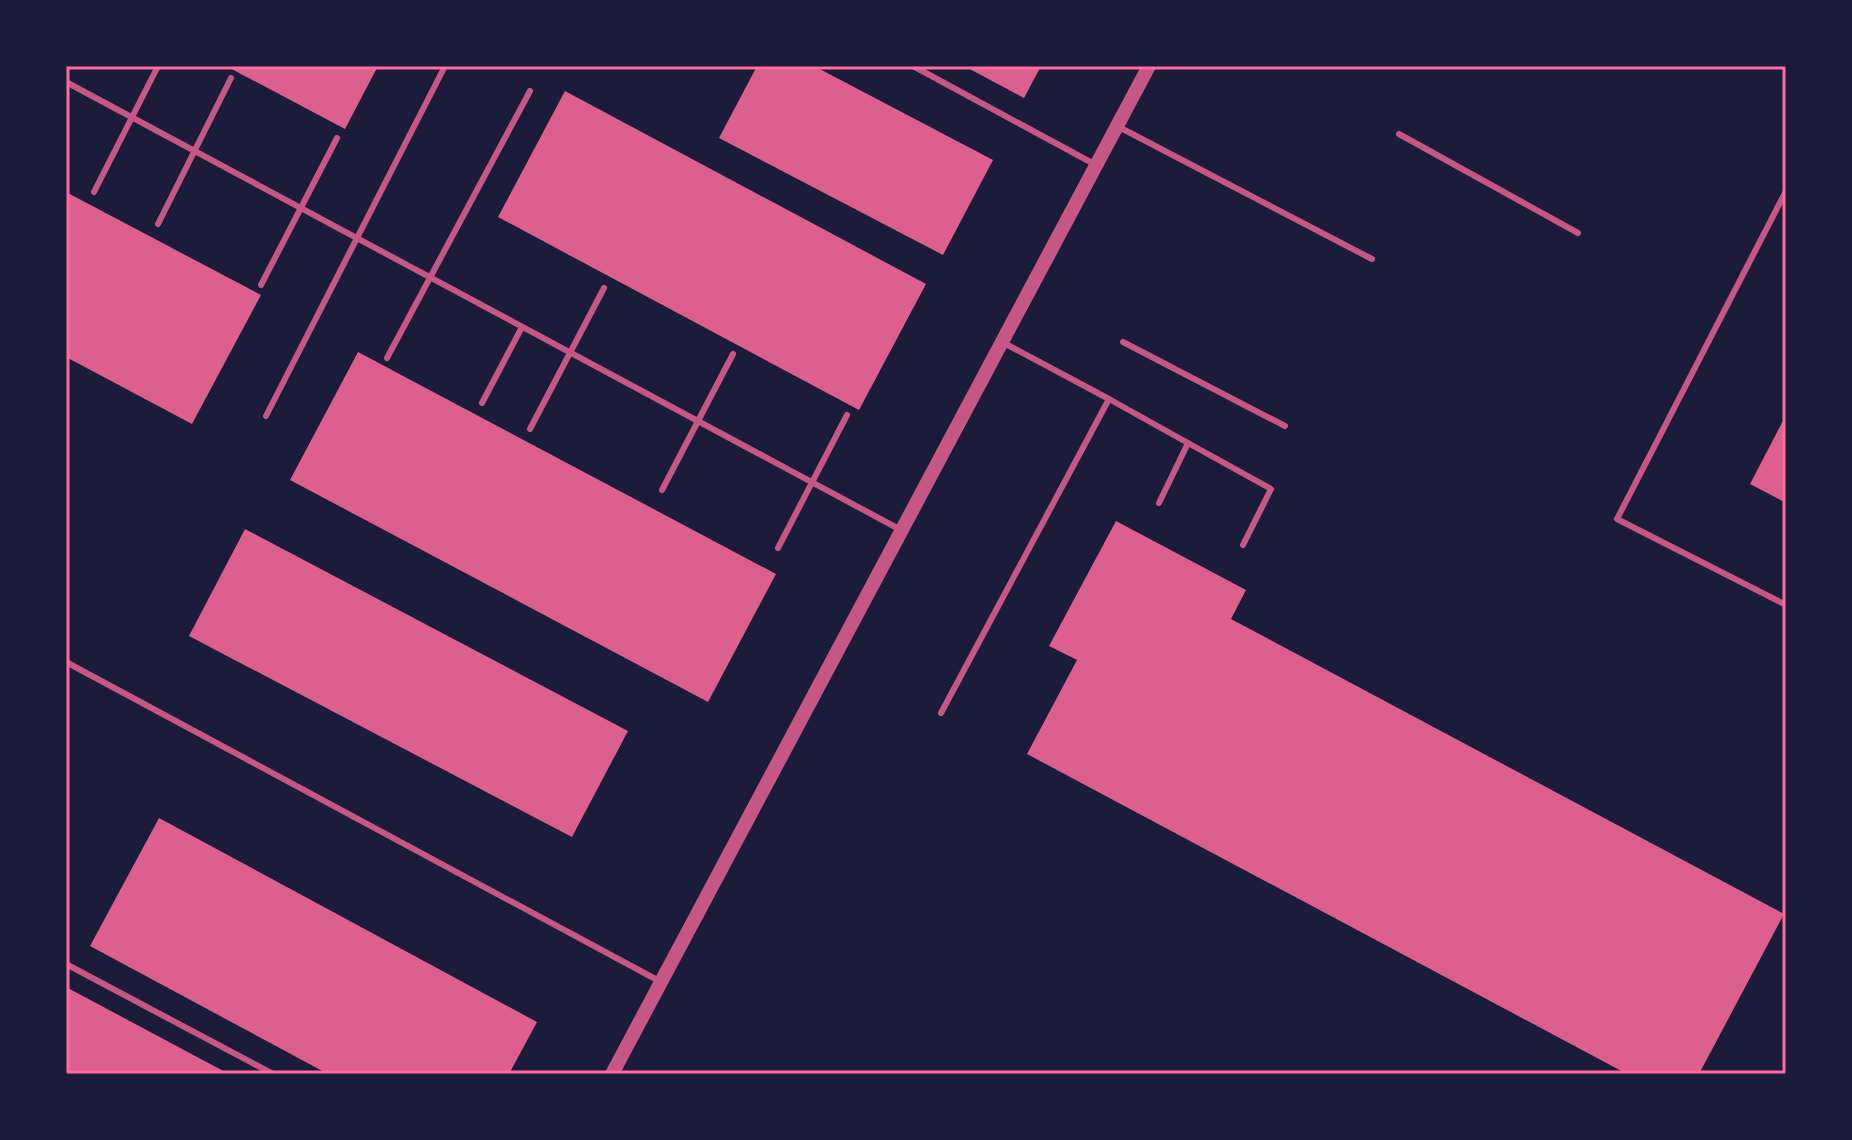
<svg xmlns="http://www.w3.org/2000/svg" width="1852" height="1140" font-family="Mulish,sans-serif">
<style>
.building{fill:#dd5f8e}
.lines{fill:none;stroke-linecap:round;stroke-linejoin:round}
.service{stroke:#c65784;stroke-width:6}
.tertiary{stroke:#c65784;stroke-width:14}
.neatline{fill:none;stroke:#ff6b9d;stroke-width:3}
</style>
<rect width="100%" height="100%" fill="#1b1b3a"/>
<g class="building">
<polygon points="226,66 378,66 345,129"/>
<polygon points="757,66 814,66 993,160 943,255 719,138"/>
<polygon points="964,66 1041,66 1024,98"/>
<polygon points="565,91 926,284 859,410 498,217"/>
<polygon points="66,192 261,295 192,424 66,357"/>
<polygon points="358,352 776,574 708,702 290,480"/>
<polygon points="1786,415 1786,503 1750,484"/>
<polygon points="1116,521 1246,590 1231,619 1784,914 1699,1074 1627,1074 1027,754 1077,660 1049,646"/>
<polygon points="245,529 628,731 572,837 189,636"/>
<polygon points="159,818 537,1022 509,1074 328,1074 90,946"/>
<polygon points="66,987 229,1074 66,1074"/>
</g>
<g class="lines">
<g class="service">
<polyline points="913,66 1096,165"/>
<polyline points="66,82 901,530"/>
<polyline points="1117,126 1372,259"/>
<polyline points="1399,134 1578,233"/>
<polyline points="1786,191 1617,519 1786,605"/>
<polyline points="94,192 158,66"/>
<polyline points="158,224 231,78"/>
<polyline points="261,285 337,138"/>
<polyline points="1123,342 1285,426"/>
<polyline points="387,358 530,91"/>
<polyline points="1109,399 1188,443 1159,503"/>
<polyline points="482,403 522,327"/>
<polyline points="266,416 445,66"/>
<polyline points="530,429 604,288"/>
<polyline points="1188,443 1271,489 1243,545"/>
<polyline points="662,490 733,354"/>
<polyline points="778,548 847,415"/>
<polyline points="66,662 661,982"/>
<polyline points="941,713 1109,399 1002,342"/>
<polyline points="66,964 273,1074"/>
</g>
<polyline class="tertiary" points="612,1074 1149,66"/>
</g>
<rect width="1852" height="1140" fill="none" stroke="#1b1b3a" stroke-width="136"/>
<rect x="68" y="68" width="1716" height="1004" class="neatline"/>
</svg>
